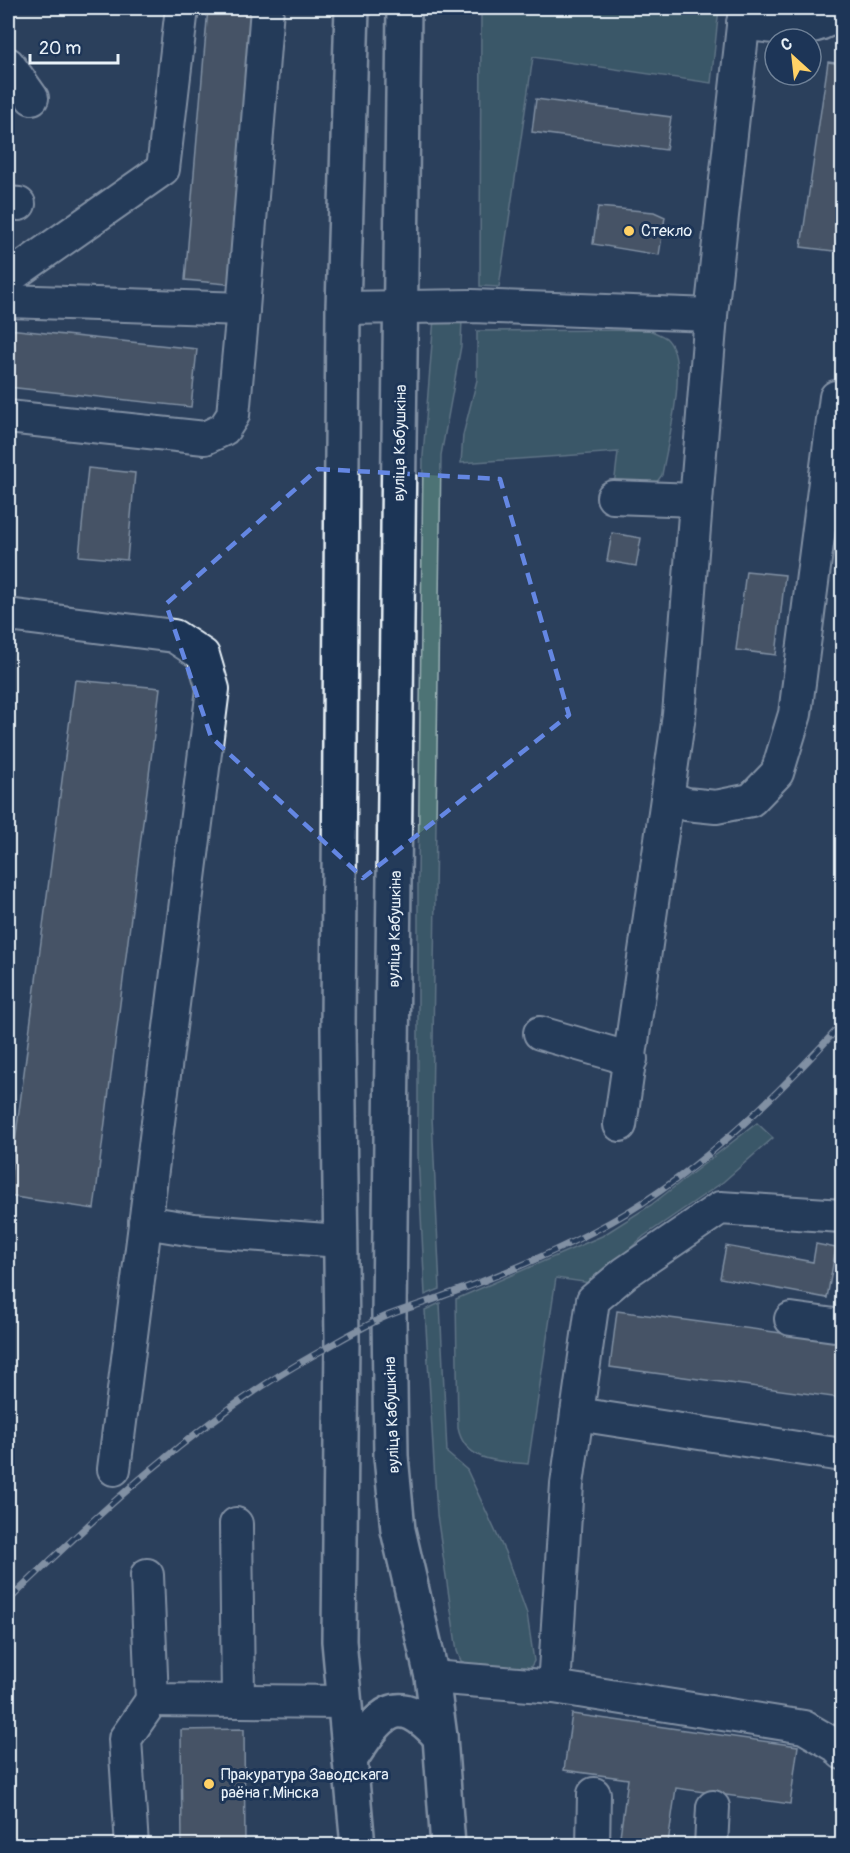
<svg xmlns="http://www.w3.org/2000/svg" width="850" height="1853" font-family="Pangolin,sans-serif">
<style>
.green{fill:#4e7375;stroke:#9bb2b6;stroke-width:1.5}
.building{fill:#666c71;stroke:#e8f1f8;stroke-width:1.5}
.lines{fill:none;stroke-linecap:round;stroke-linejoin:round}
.minor-casing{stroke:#e8f1f8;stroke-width:36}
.major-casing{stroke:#e8f1f8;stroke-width:38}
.minor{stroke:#1d3557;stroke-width:32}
.major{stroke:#1d3557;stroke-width:33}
.rail-casing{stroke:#e8f1f8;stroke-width:7}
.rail{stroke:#1d3557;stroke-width:4.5;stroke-dasharray:14;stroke-linecap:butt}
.marked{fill:none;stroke:#6487e3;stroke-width:4.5;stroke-dasharray:12 8;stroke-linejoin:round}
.poi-dot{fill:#ffd166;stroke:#1d3557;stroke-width:2}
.labels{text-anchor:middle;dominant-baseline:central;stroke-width:6;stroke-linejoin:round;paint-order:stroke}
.poi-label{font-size:16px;fill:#e8f1f8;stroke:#1d3557;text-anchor:start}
.street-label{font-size:16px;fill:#e8f1f8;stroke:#1d3557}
</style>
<rect width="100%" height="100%" fill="#2c405c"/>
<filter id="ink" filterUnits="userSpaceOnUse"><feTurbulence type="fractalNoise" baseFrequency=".0167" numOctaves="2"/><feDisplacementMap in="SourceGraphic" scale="12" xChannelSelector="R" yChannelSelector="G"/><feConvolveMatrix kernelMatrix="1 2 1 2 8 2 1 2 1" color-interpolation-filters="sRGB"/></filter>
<g filter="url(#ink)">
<g class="green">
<polygon points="481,8 719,8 711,83 533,57 499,287 480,286"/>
<polygon points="434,318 462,318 461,346 441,455 432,1117 440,1289 425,1295 418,1155 418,881 423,456"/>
<path d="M 649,330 C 654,332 661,335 666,338 C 691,360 667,444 662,475 L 653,487 L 614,486 L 618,452 L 461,463 L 463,435 L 477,380 L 477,331 Z"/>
<path d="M 757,1123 L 773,1138 L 723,1182 L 644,1236 L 591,1283 L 556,1278 L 528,1464 C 500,1461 465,1463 458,1428 L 456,1299 L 602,1236 L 651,1205 Z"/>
<polygon points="440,1303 447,1453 467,1470 505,1552 527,1614 534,1661 530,1668 471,1666 461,1661 457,1651 437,1515 425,1310"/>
</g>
<g class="building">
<polygon points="208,8 261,8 237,285 185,280"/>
<polygon points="828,62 842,64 842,252 801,247"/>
<polygon points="536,99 671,117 666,150 532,132"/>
<polygon points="598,207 654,212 665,217 659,255 593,244"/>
<polygon points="8,329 197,349 191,407 8,387"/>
<polygon points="8,456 11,456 8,492"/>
<polygon points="88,468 135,473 127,560 79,556"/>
<polygon points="612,533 641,538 636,566 607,561"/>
<polygon points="746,571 785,575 776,655 736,650"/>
<polygon points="75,680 160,688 94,1209 8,1196"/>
<polygon points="816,1244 836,1248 827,1298 720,1278 726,1246 813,1262"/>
<polygon points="617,1311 842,1341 840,1398 610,1367"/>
<polygon points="572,1714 798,1746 790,1804 676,1788 668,1843 620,1836 628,1779 564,1770"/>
<polygon points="244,1729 245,1846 182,1846 181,1730"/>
</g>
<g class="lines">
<g class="minor-casing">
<g id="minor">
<path d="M 743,23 C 769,27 826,37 838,8"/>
<polyline points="8,64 32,98"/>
<polyline points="8,203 19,204"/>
<polyline points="8,278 163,169 182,8"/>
<polyline points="8,301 243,309 267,8"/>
<polyline points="343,308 472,306 711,315"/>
<polyline points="8,417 205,438 224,429 233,415 243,309"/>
<polyline points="613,497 696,500"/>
<polyline points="8,615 174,636 203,655 213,689 114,1469"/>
<polyline points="668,797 686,804 716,807 751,800 777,773 795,714 836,397"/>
<polyline points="540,1033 631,1059"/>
<polyline points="620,1125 679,715 711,315 745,8"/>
<polyline points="145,1222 194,1230 340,1241"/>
<polyline points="791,1319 842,1326"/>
<polyline points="577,1414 842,1455"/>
<polyline points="236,1524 238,1700"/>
<polyline points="147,1575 152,1700 344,1702"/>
<polyline points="432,1677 554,1687 804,1727 840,1748 842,1753"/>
<polyline points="554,1687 567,1484 593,1300 625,1273 720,1208 842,1216"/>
<polyline points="132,1846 125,1739 152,1700"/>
<polyline points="593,1846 594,1794"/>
<polyline points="711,1846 713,1807"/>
</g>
</g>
<g class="major-casing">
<g id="major">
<polyline points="352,8 343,308 338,1030 342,1339 339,1641 358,1846"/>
<polyline points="404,8 389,1315 391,1456 398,1530 432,1677 440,1737 448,1846"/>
<path d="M 350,1760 C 379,1716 396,1687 440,1737"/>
</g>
</g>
<use href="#minor" class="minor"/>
<use href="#major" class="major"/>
<g class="rail-casing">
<path id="rail" d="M 8,1601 C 101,1511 198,1420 312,1356 C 337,1342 363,1326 389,1315 C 407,1308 425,1303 443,1296 C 494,1278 546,1256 594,1231 C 688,1183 772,1101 842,1024"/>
</g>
<use href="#rail" class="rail"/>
</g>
</g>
<path d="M0 0H850V1853H0ZM 318,469 L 500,479 L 569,715 L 363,878 L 211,737 L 166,604 Z" fill="#2c405c" fill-opacity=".55" fill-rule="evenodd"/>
<path class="marked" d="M 318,469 L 500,479 L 569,715 L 363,878 L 211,737 L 166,604 Z"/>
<g class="poi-dot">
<circle cx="629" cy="231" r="6"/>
<circle cx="209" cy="1784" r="6"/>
</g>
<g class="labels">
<g class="poi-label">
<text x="641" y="231">Стекло</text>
<text x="221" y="1775">Пракуратура Заводскага<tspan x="221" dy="18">раёна г.Мінска</tspan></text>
</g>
<g class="street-label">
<text transform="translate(400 443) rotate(-89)">вуліца Кабушкіна</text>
<text transform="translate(395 929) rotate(-89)">вуліца Кабушкіна</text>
<text transform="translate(392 1415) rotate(-92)">вуліца Кабушкіна</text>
</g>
</g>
<rect width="850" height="1853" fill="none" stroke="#1d3557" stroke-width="30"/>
<rect x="15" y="15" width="820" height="1823" fill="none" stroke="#e8f1f8" stroke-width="2" filter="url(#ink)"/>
<g transform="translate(793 57) rotate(333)"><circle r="28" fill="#1d3557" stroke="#6e8097" stroke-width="1.5"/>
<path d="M0-4.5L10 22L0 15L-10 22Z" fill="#ffd166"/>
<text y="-9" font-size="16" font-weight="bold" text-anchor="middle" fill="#e8f1f8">С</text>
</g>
<path d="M30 54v9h88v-9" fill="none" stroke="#e8f1f8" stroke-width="3"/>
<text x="39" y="54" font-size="18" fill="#e8f1f8" stroke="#1d3557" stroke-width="4.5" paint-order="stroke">20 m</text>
</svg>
